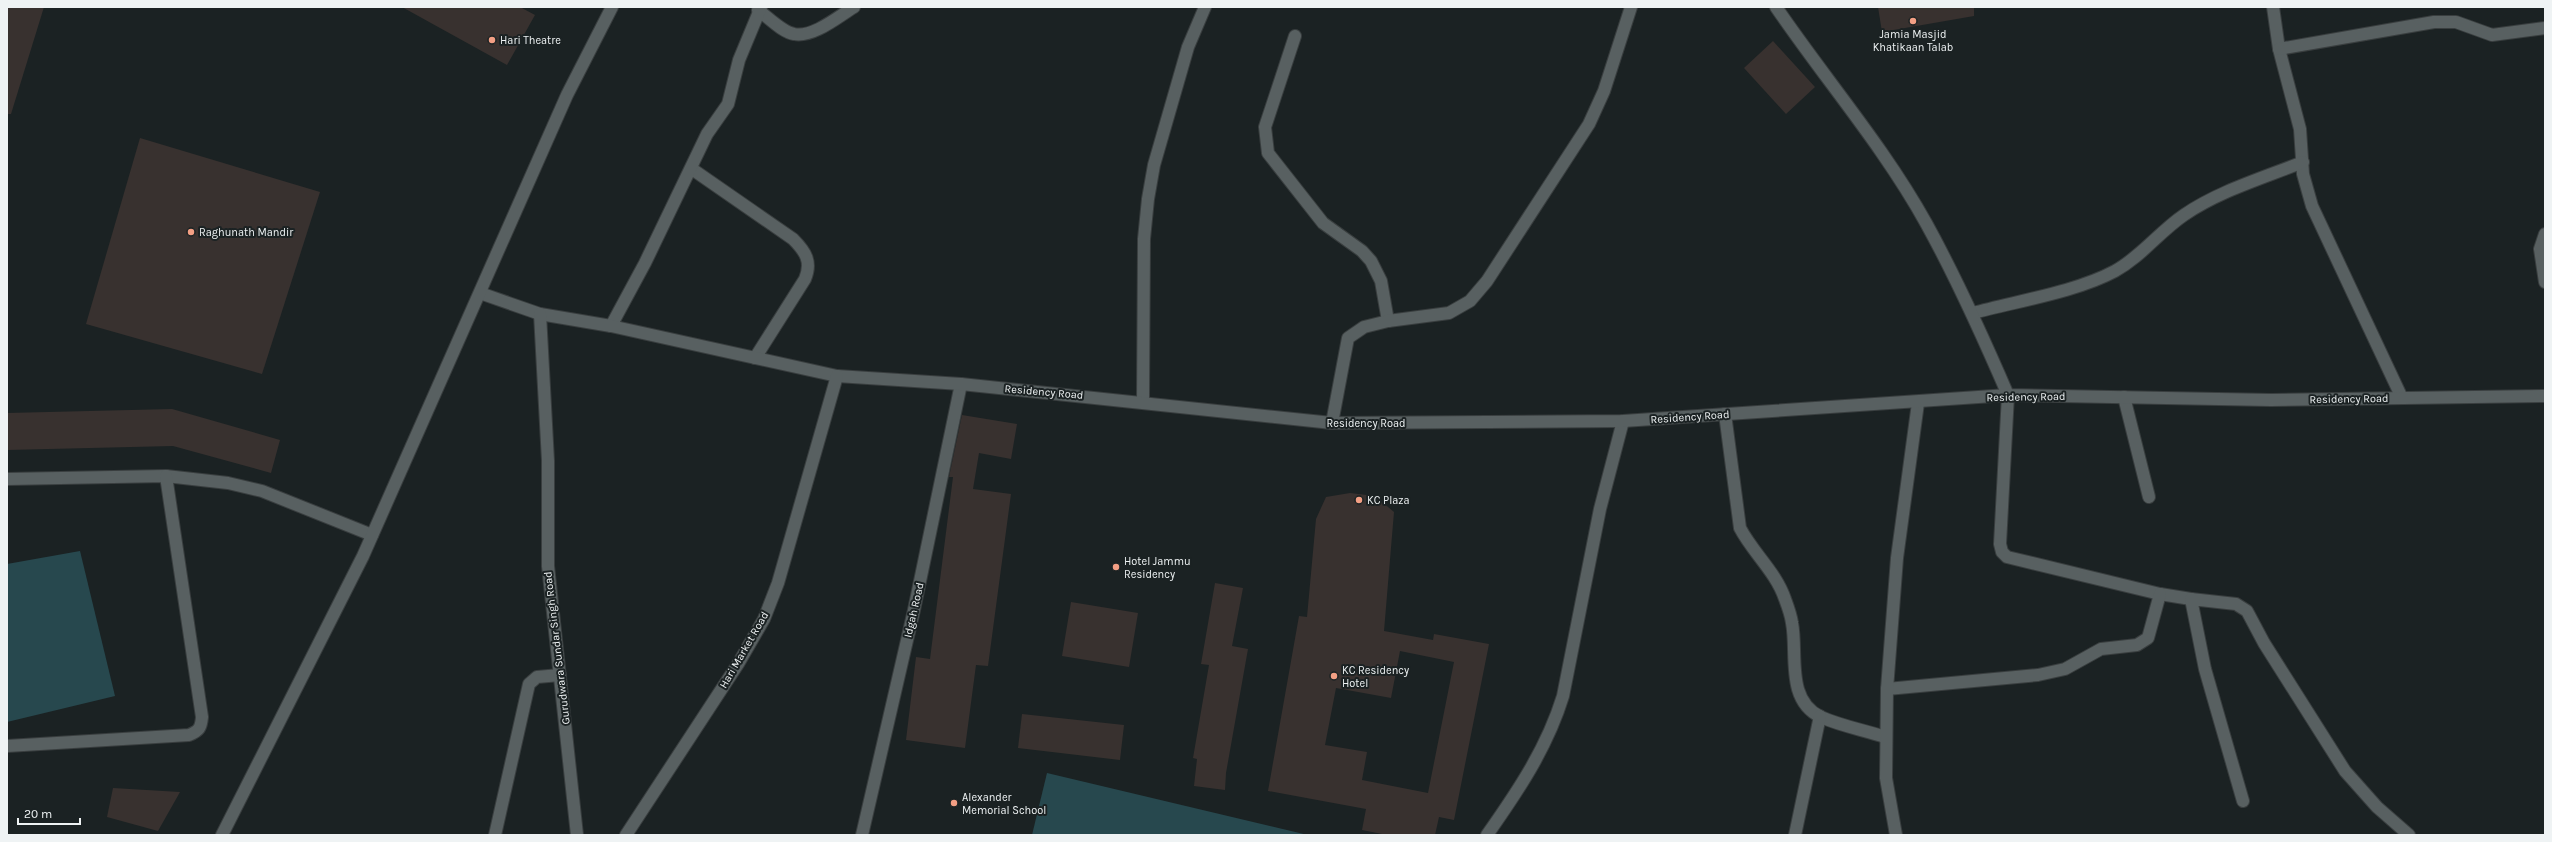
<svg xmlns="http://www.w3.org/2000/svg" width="2552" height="842" font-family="Karla,sans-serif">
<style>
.green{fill:#27484e}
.building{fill:#38312f;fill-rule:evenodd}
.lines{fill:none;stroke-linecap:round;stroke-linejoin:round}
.minor-casing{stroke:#393e3f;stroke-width:14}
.tertiary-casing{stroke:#393e3f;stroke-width:14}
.secondary-casing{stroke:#393e3f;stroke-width:14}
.minor{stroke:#586061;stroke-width:12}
.tertiary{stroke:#586061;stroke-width:12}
.secondary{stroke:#586061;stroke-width:12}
.poi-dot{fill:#f39f84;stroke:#1b2223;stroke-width:1.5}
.labels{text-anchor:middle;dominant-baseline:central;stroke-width:4;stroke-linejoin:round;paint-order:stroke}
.poi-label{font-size:11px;fill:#eff3f4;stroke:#1b2223;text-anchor:start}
.street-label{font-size:11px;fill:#eff3f4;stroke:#1b2223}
</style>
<rect width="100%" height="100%" fill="#1b2223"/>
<g class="green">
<polygon points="80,551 115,696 7,722 7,564"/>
<polygon points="1047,773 1308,835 1032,835"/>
</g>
<g class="building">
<polygon points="7,7 44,7 11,114 7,114"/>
<polygon points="402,7 520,7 535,15 507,65"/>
<polygon points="1878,7 1974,7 1974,16 1882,32"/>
<polygon points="1773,41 1815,87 1786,114 1744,68"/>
<polygon points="140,138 320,192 262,374 86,324"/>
<polygon points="172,409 280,440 271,473 173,446 7,450 7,413"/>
<polygon points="962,415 1017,424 1011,459 979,453 973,489 1011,494 988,666 976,665 965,748 906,740 916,657 930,659 953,477 949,477"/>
<path d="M 1350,493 L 1375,496 L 1394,512 L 1384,631 L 1433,640 L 1434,634 L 1489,644 L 1454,820 L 1439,817 L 1435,835 L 1387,835 L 1362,830 L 1366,809 L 1268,791 L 1299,616 L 1307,617 L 1316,519 L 1326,497 ZM 1400,651 L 1454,662 L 1428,793 L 1362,780 L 1367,752 L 1325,745 L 1336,688 L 1391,698 Z"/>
<polygon points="1215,583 1243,588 1232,646 1248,649 1226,773 1225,790 1194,786 1197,759 1193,758 1209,665 1201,664"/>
<polygon points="1071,602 1138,613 1129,667 1062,656"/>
<polygon points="1022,714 1124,725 1120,760 1018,748"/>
<polygon points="113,788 180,792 158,831 107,817"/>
</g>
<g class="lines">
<g class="minor-casing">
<g id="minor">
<polyline points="2273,7 2279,49 2300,129 2303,174 2312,206 2402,398"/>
<path d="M 758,10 C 768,17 782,32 794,34 C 813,38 839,16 854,7"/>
<polyline points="1295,36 1265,127 1268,153 1323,223 1362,251 1371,261 1381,281 1388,321"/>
<polyline points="2279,49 2434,22 2456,22 2492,35 2545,28"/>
<path d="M 692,169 L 793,239 C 806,252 812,262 805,279 L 755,358"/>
<polyline points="2545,234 2540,249 2545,282"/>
<path d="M 1973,313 C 2017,301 2076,292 2115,271 C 2142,256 2159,232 2184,215 C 2219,191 2263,178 2303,162"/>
<polyline points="611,326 645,263 707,134 728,104 739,60 761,7"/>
<polyline points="2008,395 2000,544 2002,552 2007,557 2160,594 2191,599"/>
<polyline points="2124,397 2149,497"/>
<polyline points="1143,402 1144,239 1148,199 1154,165 1188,47 1205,7"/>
<path d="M 1725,414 L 1740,528 C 1753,553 1776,572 1785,599 C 1788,607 1791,615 1792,623 C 1798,653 1785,700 1821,717 C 1841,726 1864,730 1885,737"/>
<polyline points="1332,423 1348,338 1364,327 1388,321 1449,313 1470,301 1487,281 1589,124 1604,91 1631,7"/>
<polyline points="7,479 166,476 228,483 262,491 372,535"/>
<polyline points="1887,689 2038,675 2065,669 2101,649 2137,645 2148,638 2160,594"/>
<path d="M 7,746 L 189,735 C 199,731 201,728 202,717 L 166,476"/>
<polyline points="2243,801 2205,669 2191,599 2236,604 2247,611 2264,643 2345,771 2377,807 2409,835"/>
<polyline points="495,835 529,684 537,677 560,675"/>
<polyline points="862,835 914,610 961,384"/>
<path d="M 1487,835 C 1518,791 1547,748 1563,696 L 1600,509 L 1623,421"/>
<polyline points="1795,835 1820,716"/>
<polyline points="1896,835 1886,778 1887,689 1897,558 1918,403"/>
</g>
</g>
<g class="tertiary-casing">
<g id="tertiary">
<polyline points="480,293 540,314 611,326 837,376 961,384 1332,423 1623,421 2008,395"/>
<polyline points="540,314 548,461 548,566 577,835"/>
<polyline points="222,835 363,556 567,95 612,7"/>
<polyline points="626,835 738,664 764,619 778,583 837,376"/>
</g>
</g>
<g class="secondary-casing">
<path id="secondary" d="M 1776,7 C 1825,79 1884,147 1926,223 C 1957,279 1983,337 2008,395 L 2271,400 L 2545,396"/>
</g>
<use href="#minor" class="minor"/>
<use href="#tertiary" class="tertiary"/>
<use href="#secondary" class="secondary"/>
</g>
<g class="poi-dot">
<circle cx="1913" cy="21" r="4"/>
<circle cx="492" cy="40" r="4"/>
<circle cx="191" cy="232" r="4"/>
<circle cx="1359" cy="500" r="4"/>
<circle cx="1116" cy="567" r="4"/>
<circle cx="1334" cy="676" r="4"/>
<circle cx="954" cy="803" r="4"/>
</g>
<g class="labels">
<g class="poi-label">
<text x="1913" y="34" text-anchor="middle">Jamia Masjid<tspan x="1913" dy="13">Khatikaan Talab</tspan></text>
<text x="500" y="40">Hari Theatre</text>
<text x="199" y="232">Raghunath Mandir</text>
<text x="1367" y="500">KC Plaza</text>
<text x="1124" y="561">Hotel Jammu<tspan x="1124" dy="13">Residency</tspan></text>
<text x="1342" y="670">KC Residency<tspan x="1342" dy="13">Hotel</tspan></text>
<text x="962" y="797">Alexander<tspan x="962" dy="13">Memorial School</tspan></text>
</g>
<g class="street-label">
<text transform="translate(1044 392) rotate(5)">Residency Road</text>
<text transform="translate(2026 397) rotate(-1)">Residency Road</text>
<text transform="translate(2349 399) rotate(-1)">Residency Road</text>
<text transform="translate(1690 417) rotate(-4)">Residency Road</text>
<text x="1366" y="423">Residency Road</text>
<text transform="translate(914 610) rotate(-77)">Idgah Road</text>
<text transform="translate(557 648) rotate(-97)">Gurudwara Sundar Singh Road</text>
<text transform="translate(744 650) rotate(-60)">Hari Market Road</text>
</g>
</g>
<rect width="2552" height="842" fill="none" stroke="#eff3f4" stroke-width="16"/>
<path d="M18 818v6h62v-6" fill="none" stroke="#eff3f4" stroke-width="2"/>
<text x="24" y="818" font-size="12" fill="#eff3f4" stroke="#1b2223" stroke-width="3" paint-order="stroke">20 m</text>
</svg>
